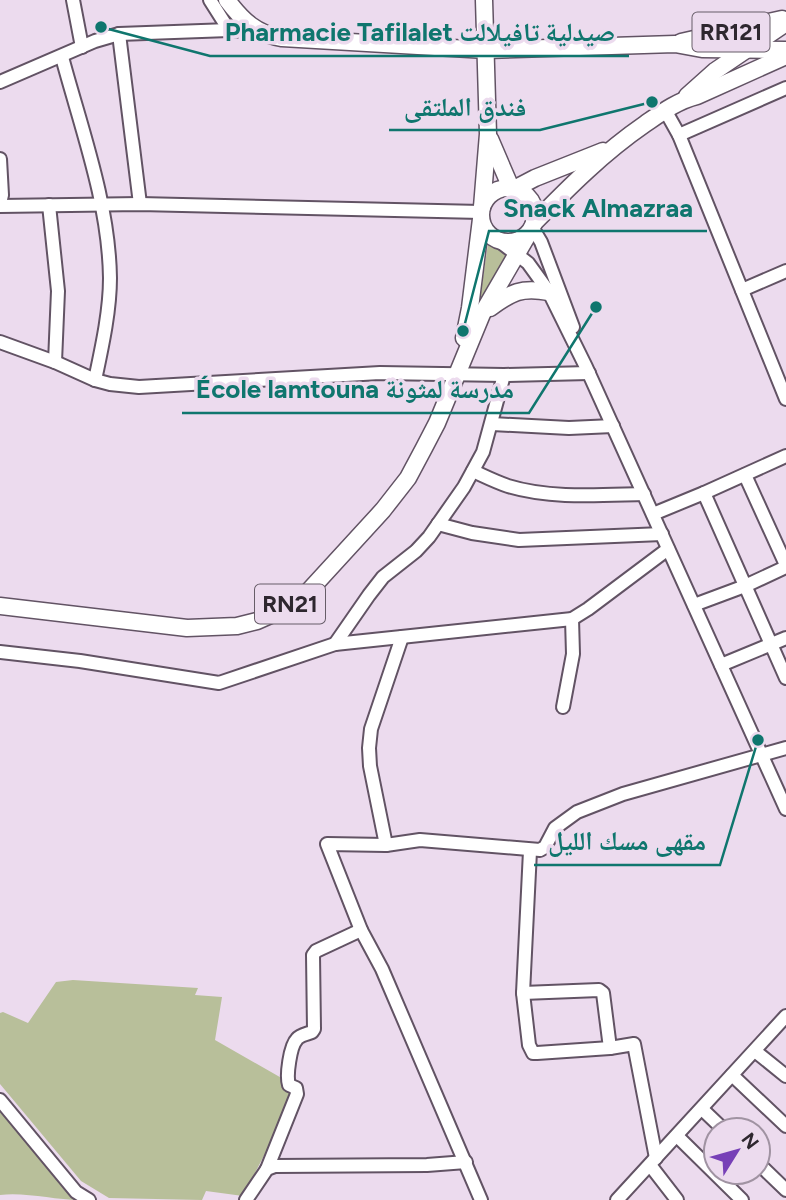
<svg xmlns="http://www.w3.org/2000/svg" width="786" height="1200" font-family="Figtree,'Noto Naskh Arabic',sans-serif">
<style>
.green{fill:#b8bf9a}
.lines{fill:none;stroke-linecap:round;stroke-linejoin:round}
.minor-casing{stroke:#625364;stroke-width:16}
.major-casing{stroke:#625364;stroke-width:19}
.minor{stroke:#fff;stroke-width:12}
.major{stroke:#fff;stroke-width:16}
.labels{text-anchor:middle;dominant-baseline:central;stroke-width:7;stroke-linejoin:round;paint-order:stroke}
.shield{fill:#ecdbee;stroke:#675d68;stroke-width:2}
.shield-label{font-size:23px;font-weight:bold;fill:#2e272f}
.leader{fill:none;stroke:#0f766e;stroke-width:2.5}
.callout-dot{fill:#0f766e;stroke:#ecdbee;stroke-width:2.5}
.callout-label{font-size:26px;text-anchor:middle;font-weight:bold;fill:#0f766e;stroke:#ecdbee;stroke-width:7;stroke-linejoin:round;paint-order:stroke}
</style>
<rect width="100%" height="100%" fill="#ecdbee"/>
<g class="green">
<polygon points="489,237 511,252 498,270 477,318"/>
<polygon points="73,980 198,988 195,995 222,997 215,1040 299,1088 243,1196 206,1191 202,1200 109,1198 81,1181 0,1084 0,1013 3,1012 28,1023 56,982"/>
<path d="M 0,1102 L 80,1200 C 54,1200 26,1192 0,1195 Z"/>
</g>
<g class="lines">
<g class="minor-casing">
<g id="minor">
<polyline points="73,0 82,47"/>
<polyline points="210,0 229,30"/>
<polyline points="119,34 140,204"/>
<path d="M 62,57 C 81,128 109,203 110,278 C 110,311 102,347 95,380"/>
<polyline points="0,82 95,41 119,34 229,30 260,32"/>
<polyline points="665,110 679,135 786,399"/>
<polyline points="679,135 786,88"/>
<polyline points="0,159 2,195 0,203"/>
<polyline points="49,205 58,291 55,362"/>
<polyline points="0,206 140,204 481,212"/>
<polyline points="532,227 541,242 573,327"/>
<polyline points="499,241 528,263 549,292 586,367 786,809"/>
<polyline points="742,290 786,271"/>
<polyline points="0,342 55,362 95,380 110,384 139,387 380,373 504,375 589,373"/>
<polyline points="492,424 569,428 613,426"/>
<path d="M 473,471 C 484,476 496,482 508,486 C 550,499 600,495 644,494"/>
<polyline points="745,475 786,565"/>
<polyline points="704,493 786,678"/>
<polyline points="653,514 704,493 786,456"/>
<polyline points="438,524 472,533 519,540 662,534"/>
<polyline points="694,605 745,586 786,567"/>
<polyline points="335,644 369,595 383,577 416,551 429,537 464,487 483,452 504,375"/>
<polyline points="0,652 80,661 219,683 335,644 572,619 588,609 668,549"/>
<polyline points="721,665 786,638"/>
<polyline points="563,707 573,654 572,619"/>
<polyline points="386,845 370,766 369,748 371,729 402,637"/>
<polyline points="530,851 523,993 529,1045 533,1053 537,1053 610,1048 634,1044 656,1158"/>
<polyline points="523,993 599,990 603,993 610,1048"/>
<polyline points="755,1051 786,1076"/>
<polyline points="732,1075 786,1126"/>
<polyline points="0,1100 76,1192 89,1200"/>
<polyline points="702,1109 724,1130"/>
<polyline points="677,1136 742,1200"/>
<polyline points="758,1163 786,1190"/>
<polyline points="650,1165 677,1200"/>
<path d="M 267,1169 L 297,1094 L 296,1088 L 289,1085 C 286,1076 290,1046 297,1039 C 300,1035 307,1034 312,1032 L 314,1029 L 313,955 L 316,951 L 361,930"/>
<polyline points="246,1200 267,1169 275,1166 427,1165 466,1162"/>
<polyline points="481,1200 382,969 361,930 327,844 386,845 420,840 540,850 545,847 555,828 577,812 623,794 786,748"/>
<polyline points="617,1200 786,1016"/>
</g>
</g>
<g class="major-casing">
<g id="major">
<path d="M 227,0 C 242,20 256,34 282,38 L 486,50 L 675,44 L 702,49 L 786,50"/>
<polyline points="681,42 782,19"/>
<polyline points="687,96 715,71 786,23"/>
<polyline points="490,139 511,188"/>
<circle cx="508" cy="215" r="27"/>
<polyline points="514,189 535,178 603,151"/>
<polyline points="482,207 488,134 484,0"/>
<path d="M 534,223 C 569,187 603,153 645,124 C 661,113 677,101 697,96 L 786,56"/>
<path d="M 490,308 C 512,292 521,287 549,292"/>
<polyline points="464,338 470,308 481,219"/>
<polyline points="0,606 187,628 237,626 257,621 275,613 307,593 383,510 408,478 424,448 437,423 482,314 529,233"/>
</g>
</g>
<use href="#minor" class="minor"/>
<use href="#major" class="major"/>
</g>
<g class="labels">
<g class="shield">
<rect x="692.5" y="12.5" width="77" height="39" rx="5"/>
<rect x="255" y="584.5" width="70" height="39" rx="5"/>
</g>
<g class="shield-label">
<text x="731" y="32">RR121</text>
<text x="290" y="604">RN21</text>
</g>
</g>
<path class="leader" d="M101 27L210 56H629M652 102L540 130H389M463 331L489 231H707M596 307L529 413H182M758 740L720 865H534"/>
<g class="callout-dot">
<circle cx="101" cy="27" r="7"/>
<circle cx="652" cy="102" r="7"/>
<circle cx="463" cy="331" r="7"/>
<circle cx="596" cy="307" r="7"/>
<circle cx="758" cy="740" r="7"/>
</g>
<g class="callout-label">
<text x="420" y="41">Pharmacie Tafilalet صيدلية تافيلالت</text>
<text x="465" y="116">فندق الملتقى</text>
<text x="598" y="217">Snack Almazraa</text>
<text x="355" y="398">École lamtouna مدرسة لمثونة</text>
<text x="627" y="850">مقهى مسك الليل</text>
</g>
<g transform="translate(737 1151) rotate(53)"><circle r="33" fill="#ecdbee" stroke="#a093a2" stroke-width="2"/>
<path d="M0-5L12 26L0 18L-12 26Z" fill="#7740b7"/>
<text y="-10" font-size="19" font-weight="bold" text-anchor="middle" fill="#2e272f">N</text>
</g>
</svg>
